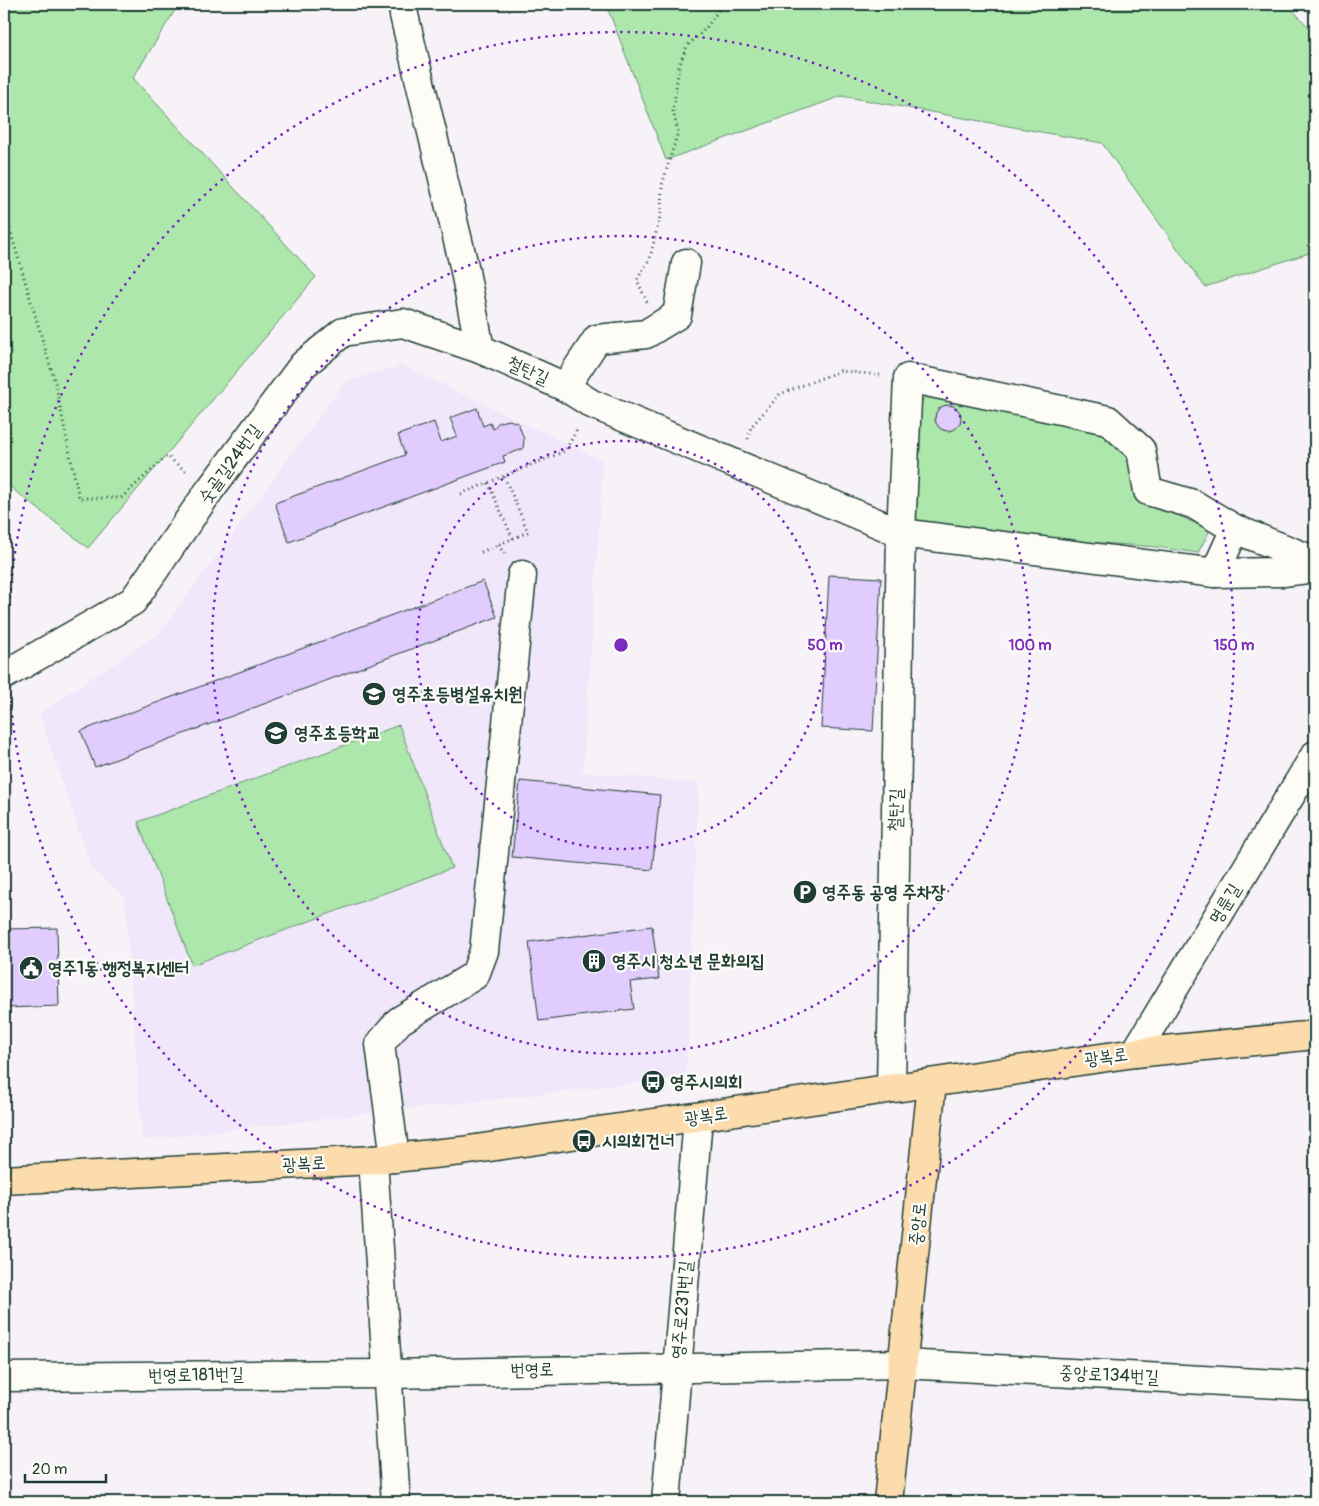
<svg xmlns="http://www.w3.org/2000/svg" width="1319" height="1506" font-family="Pangolin,'Poor Story',sans-serif">
<style>
.built{fill:#f0e7fa}
.green{fill:#ade7ac;stroke:#669270}
.building{fill:#e0ccfd;stroke:#1f3d34}
.lines{fill:none;stroke-linecap:round;stroke-linejoin:round}
.minor-casing{stroke:#1f3d34;stroke-width:31}
.major-casing{stroke:#1f3d34;stroke-width:31}
.path{stroke:#1f3d34;stroke-width:3;stroke-dasharray:1 4;stroke-linecap:butt}
.minor{stroke:#fdfcf7;stroke-width:28}
.major{stroke:#fcdcac;stroke-width:28}
.ring{fill:none;stroke:#7b2cbf;stroke-width:2.5;stroke-dasharray:2.5 5}
.labels{text-anchor:middle;dominant-baseline:central;stroke-width:4.5;stroke-linejoin:round;paint-order:stroke}
.street-label{font-size:18px;fill:#1f3d34;stroke:#fdfcf7}
.poi-label{font-size:18px;font-weight:bold;fill:#1f3d34;stroke:#fdfcf7;text-anchor:start}
.centre{fill:#7b2cbf;stroke:#fdfcf7;stroke-width:2.5}
.ring-label{font-size:15px;text-anchor:middle;font-weight:bold;fill:#7b2cbf;stroke:#fdfcf7;stroke-width:4.5;stroke-linejoin:round;paint-order:stroke}
</style>
<rect width="100%" height="100%" fill="#f7f2f8"/>
<filter id="ink" filterUnits="userSpaceOnUse"><feTurbulence type="fractalNoise" baseFrequency=".02" numOctaves="2"/><feDisplacementMap in="SourceGraphic" scale="10" xChannelSelector="R" yChannelSelector="G"/><feConvolveMatrix kernelMatrix="1 2 1 2 8 2 1 2 1" color-interpolation-filters="sRGB"/></filter>
<g filter="url(#ink)">
<polygon class="built" points="402,365 603,461 583,772 699,783 686,1077 142,1140 125,897 91,869 39,713 160,633 345,382"/>
<g class="green">
<polygon points="4,4 179,4 133,78 316,277 88,548 4,482"/>
<polygon points="606,4 1287,4 1315,34 1315,251 1205,287 1102,143 842,96 666,160"/>
<polygon points="933,389 1113,432 1135,458 1138,497 1210,530 1198,553 1157,547 918,530 910,518 913,410"/>
<polygon points="399,725 452,868 192,965 138,822"/>
</g>
<g class="building">
<circle cx="948" cy="418" r="13"/>
<polygon points="477,408 483,426 490,423 493,429 499,422 509,420 518,423 524,439 523,449 503,456 505,462 289,542 275,503 405,455 398,435 434,422 441,442 457,436 450,418"/>
<polygon points="829,575 881,578 873,731 821,728"/>
<polygon points="483,581 497,617 95,767 81,731"/>
<polygon points="520,781 660,795 652,870 512,857"/>
<polygon points="652,926 659,979 630,982 634,1009 539,1021 529,942"/>
<polygon points="57,928 59,1006 7,1008 7,1034 4,1034 4,929"/>
</g>
<g class="lines">
<g class="minor-casing">
<g id="minor">
<polyline points="403,4 404,15 464,266 480,349 565,387 592,404 901,533 891,1087"/>
<polyline points="565,387 597,339 646,334 677,315 686,263"/>
<polyline points="1315,561 1235,529 1193,504 1148,491 1141,450 1108,420 908,378 901,533 1215,573 1283,572 1315,568"/>
<polyline points="1215,573 1235,529"/>
<polyline points="4,675 133,601 209,491 303,365 343,332 403,323 480,349"/>
<polyline points="1135,1053 1315,755"/>
<polyline points="395,1158 380,1044 399,1021 475,975 484,951 522,575"/>
<polyline points="373,1160 396,1502"/>
<polyline points="4,1377 388,1374 903,1364 1315,1386"/>
<polyline points="666,1502 698,1118"/>
</g>
</g>
<g class="major-casing">
<g id="major">
<polyline points="4,1180 373,1160 462,1151 1135,1053 1315,1035"/>
<polyline points="888,1502 932,1083"/>
</g>
</g>
<g class="path">
<polyline points="4,210 55,382 79,498 121,498 167,456 188,473"/>
<polyline points="647,302 637,280 650,258 661,212 662,185 678,132 673,111 679,66 687,46 706,28 723,4"/>
<polyline points="748,439 751,427 780,394 840,371 880,375"/>
<polyline points="488,483 513,539"/>
<polyline points="461,494 565,451 578,428"/>
<polyline points="498,545 505,554"/>
<polyline points="481,552 528,532 504,476"/>
</g>
<use href="#minor" class="minor"/>
<use href="#major" class="major"/>
</g>
</g>
<g class="ring">
<circle cx="621" cy="645" r="204"/>
<circle cx="621" cy="645" r="409"/>
<circle cx="621" cy="645" r="613"/>
</g>
<defs>
<g id="school-disc" transform="scale(1.25)"><circle r="9.5" fill="#1f3d34" stroke="#fdfcf7"/><path d="M0-5L7-2L0 1L-7-2ZM-4 1L0 2.5L4 1V4Q0 6-4 4Z" fill="#fff"/></g>
<g id="parking-disc" transform="scale(1.25)"><circle r="9.5" fill="#1f3d34" stroke="#fdfcf7"/><path d="M-3.5-5.5H1a3.5 3.5 0 0 1 0 7H-1V5.5H-3.5ZM-1-3.4V-.6H.8a1.4 1.4 0 0 0 0-2.8Z" fill="#fff"/></g>
<g id="building-disc" transform="scale(1.25)"><circle r="9.5" fill="#1f3d34" stroke="#fdfcf7"/><path d="M-4-6H4V6H1V3H-1V6H-4ZM-2.5-4.3h1.7v1.8h-1.7ZM.8-4.3h1.7v1.8H.8ZM-2.5-1h1.7V.8h-1.7ZM.8-1h1.7V.8H.8Z" fill="#fff"/></g>
<g id="civic-disc" transform="scale(1.25)"><circle r="9.5" fill="#1f3d34" stroke="#fdfcf7"/><path d="M-.6-6.5H3V-4.5H.6V-3L4-1V1h2V6H-6V1h2V-1L-.6-3ZM-1.2 2.5V6h2.4V2.5Z" fill="#fff"/></g>
<g id="bus-disc" transform="scale(1.25)"><circle r="9.5" fill="#1f3d34" stroke="#fdfcf7"/><path d="M-5-6H5V4H4V6H2V4H-2V6H-4V4H-5ZM-3.5-4V0h7V-4ZM-3.5 1.2v1.5H-2V1.2ZM2 1.2v1.5H3.5V1.2Z" fill="#fff"/></g>
</defs>
<g fill-rule="evenodd">
<use href="#school-disc" x="374" y="694"/>
<use href="#school-disc" x="276" y="733"/>
<use href="#parking-disc" x="805" y="892"/>
<use href="#building-disc" x="594" y="961"/>
<use href="#civic-disc" x="31" y="968"/>
<use href="#bus-disc" x="653" y="1082"/>
<use href="#bus-disc" x="584" y="1141"/>
</g>
<g class="labels">
<g class="street-label">
<text transform="translate(528 371) rotate(24)">철탄길</text>
<text transform="translate(230 464) rotate(-54)">숫골길24번길</text>
<text transform="translate(896 810) rotate(-89)">철탄길</text>
<text transform="translate(1225 904) rotate(-59)">명륜길</text>
<text transform="translate(1106 1057) rotate(-8)">광복로</text>
<text transform="translate(706 1116) rotate(-9)">광복로</text>
<text transform="translate(304 1164) rotate(-3)">광복로</text>
<text transform="translate(918 1224) rotate(-84)">중앙로</text>
<text transform="translate(682 1310) rotate(-85)">영주로231번길</text>
<text transform="translate(532 1370) rotate(-1)">번영로</text>
<text transform="translate(196 1375) rotate(-1)">번영로181번길</text>
<text transform="translate(1109 1375) rotate(3)">중앙로134번길</text>
</g>
<g class="poi-label">
<text x="392" y="694">영주초등병설유치원</text>
<text x="294" y="733">영주초등학교</text>
<text x="822" y="892">영주동 공영 주차장</text>
<text x="612" y="961">영주시 청소년 문화의집</text>
<text x="48" y="968">영주1동 행정복지센터</text>
<text x="670" y="1082">영주시의회</text>
<text x="602" y="1141">시의회건너</text>
</g>
</g>
<circle cx="621" cy="645" r="8" class="centre"/>
<g class="ring-label">
<text x="825" y="650">50 m</text>
<text x="1030" y="650">100 m</text>
<text x="1234" y="650">150 m</text>
</g>
<rect width="1319" height="1506" fill="none" stroke="#fdfcf7" stroke-width="20"/>
<rect x="10" y="10" width="1299" height="1486" fill="none" stroke="#1f3d34" stroke-width="2" filter="url(#ink)"/>
<path d="M25 1474v8h81v-8" fill="none" stroke="#1f3d34" stroke-width="2.5"/>
<text x="32" y="1474" font-size="15" fill="#1f3d34" stroke="#fdfcf7" stroke-width="4" paint-order="stroke">20 m</text>
</svg>
